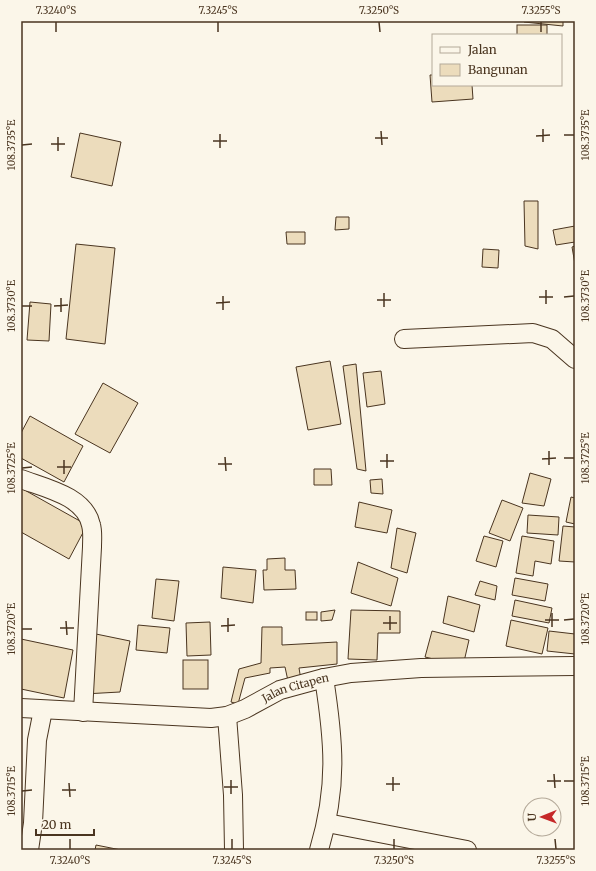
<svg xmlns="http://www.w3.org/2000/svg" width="596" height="871" font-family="Merriweather,serif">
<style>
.building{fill:#ecdcbc;stroke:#4a3520}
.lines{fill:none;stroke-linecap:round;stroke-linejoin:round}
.street-casing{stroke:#4a3520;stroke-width:20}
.street{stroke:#fbf6e9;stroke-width:18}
.ticks{fill:none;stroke:#4a3520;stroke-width:1.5}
.labels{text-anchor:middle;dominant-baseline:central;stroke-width:3;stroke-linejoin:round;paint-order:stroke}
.street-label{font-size:11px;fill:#4a3520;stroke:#fbf6e9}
.neatline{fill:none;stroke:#4a3520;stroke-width:1.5}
.ticks-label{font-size:10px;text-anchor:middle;fill:#4a3520}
</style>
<rect width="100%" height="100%" fill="#fbf6e9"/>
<g class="building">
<polygon points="524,21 563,21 563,26 524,22"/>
<rect x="517" y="25" width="30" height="10"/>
<polygon points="430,75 433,75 433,85 472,85 473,99 432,102"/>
<polygon points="80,133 121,142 112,186 71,177"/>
<polygon points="524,201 538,201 538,249 525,246"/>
<polygon points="336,217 349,217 349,229 335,230"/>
<polygon points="575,226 575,242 556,245 553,230"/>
<polygon points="286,232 305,232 305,244 287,244"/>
<polygon points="76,244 115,248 105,344 66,339"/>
<polygon points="575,246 575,264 572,247"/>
<polygon points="483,249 499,250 498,268 482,267"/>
<polygon points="30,302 51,304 49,341 27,340"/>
<polygon points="330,361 341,424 308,430 296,367"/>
<polygon points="356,364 366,471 357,469 343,366"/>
<polygon points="381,371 385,404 367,407 363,373"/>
<polygon points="103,383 138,403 110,453 75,434"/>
<polygon points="30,416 83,446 64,482 21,458 21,433"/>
<polygon points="314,469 331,469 332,485 314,485"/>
<polygon points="530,473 551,479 544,506 522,503"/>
<polygon points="382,479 383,494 371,493 370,480"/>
<polygon points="21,488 87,525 69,559 21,532"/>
<polygon points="571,497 575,498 575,524 566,522"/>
<polygon points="502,500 523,508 510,541 489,533"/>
<polygon points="359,502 392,510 387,533 355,527"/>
<polygon points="528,515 559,517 558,535 527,533"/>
<polygon points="563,526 575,527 575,562 559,561"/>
<polygon points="397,528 416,533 407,573 391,568"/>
<polygon points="484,536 503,541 496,567 476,561"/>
<polygon points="522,536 554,541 551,564 535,561 533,576 516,573"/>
<polygon points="285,558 285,570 295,570 296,589 264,590 263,570 267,570 267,559"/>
<polygon points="358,562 398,578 391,606 351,593"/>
<polygon points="223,567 256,570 253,603 221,598"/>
<polygon points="515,578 548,584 545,601 512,595"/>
<polygon points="156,579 179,581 174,621 152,618"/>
<polygon points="480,581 497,586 495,600 475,595"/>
<polygon points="448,596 480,605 474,632 443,623"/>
<polygon points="515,600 552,608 549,623 512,616"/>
<polygon points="335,610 332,620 321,621 321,612"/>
<polygon points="351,610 400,611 400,633 378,633 377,660 348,659"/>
<rect x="306" y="612" width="11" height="8"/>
<polygon points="511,620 548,628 542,654 506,646"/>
<polygon points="210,622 211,655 187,656 186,623"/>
<polygon points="138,625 170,628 167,653 136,650"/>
<polygon points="262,627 282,627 282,645 337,642 337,664 299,668 301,680 288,681 285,667 270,668 270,673 245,678 238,704 231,702 239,669 261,663"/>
<polygon points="432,631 469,640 463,666 425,657"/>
<polygon points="549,631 575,634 575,654 547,651"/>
<polygon points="96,634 130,641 120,692 84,694"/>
<polygon points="21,639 73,650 64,698 21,689"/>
<rect x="183" y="660" width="25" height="29"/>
<polygon points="96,845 121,850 95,850"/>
</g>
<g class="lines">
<g class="street-casing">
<g id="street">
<polyline points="404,339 533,333 552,339 575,359"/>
<path d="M 21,479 C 45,488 85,496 91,525 C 93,532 92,540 92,547 L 83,712"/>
<path id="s1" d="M 21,708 L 211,718 L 227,716 L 245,709 L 280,690 L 324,678 L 351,673 L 421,668 L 575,666"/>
<polyline points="227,716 233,795 234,850"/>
<polyline points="327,823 467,850"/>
<polyline points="29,850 33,823 37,740 43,710"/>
<path d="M 319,850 C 338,786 334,742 324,678"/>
</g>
</g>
<use href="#street" class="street"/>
</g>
<path class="ticks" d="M 56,22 L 56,32M 218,22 L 218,32M 379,22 L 380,32M 541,22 L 541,32M 543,129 L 543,142M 381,131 L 382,145M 220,134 L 220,148M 564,135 L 574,135M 536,136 L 550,135M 58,137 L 58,151M 375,138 L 388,138M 213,141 L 227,141M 51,144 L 65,144M 22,145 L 32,144M 546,290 L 546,304M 384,293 L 384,307M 223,296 L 223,310M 539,297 L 553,297M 564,297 L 574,296M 61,298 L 61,312M 377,300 L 391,300M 216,303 L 230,302M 22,306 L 32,306M 54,306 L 68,305M 549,451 L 549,465M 387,454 L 387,468M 225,457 L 226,471M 564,458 L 574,458M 542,459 L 556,458M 64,460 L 64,474M 380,461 L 394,461M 218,464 L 232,464M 57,467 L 71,467M 22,468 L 32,467M 552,613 L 552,627M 390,616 L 390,630M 228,618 L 228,632M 545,620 L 559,620M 564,620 L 574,619M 66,621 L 67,635M 383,623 L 397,623M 221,626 L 235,625M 60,628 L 74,628M 22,629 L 32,629M 554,774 L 555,788M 393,777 L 393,791M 231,780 L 231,794M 547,781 L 561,781M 564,781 L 574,781M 69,783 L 70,797M 386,784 L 400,784M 224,787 L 238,787M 62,790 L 76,790M 22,791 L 32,790M 70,839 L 70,849M 232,839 L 232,849M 394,839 L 394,849M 555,839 L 556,849"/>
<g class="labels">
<g class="street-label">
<text stroke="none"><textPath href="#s1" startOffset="281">Jalan Citapen</textPath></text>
</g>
</g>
<rect width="596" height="871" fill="none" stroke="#fbf6e9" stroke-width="44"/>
<rect x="432" y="34" width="130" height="52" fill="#fbf6e9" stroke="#b4a999"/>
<rect x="440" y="47" width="20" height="6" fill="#fbf6e9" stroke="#b4a999"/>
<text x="468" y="54" font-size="12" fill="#4a3520">Jalan</text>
<rect x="440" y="64" width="20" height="12" fill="#ecdcbc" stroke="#b4a999"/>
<text x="468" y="74" font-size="12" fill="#4a3520">Bangunan</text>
<g transform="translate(542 817) rotate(269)"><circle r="19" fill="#fbf6e9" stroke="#b4a999"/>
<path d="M0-3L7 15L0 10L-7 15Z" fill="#c62828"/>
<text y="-6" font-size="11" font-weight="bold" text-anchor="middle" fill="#4a3520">U</text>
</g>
<path d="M36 829v6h58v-6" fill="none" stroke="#4a3520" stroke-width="2"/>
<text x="42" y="829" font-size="12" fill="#4a3520" stroke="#fbf6e9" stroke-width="3" paint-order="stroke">20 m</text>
<rect x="22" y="22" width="552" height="827" class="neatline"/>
<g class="ticks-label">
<text x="56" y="14">7.3240°S</text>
<text x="218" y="14">7.3245°S</text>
<text x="379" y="14">7.3250°S</text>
<text x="541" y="14">7.3255°S</text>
<text transform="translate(585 135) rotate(-90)" y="4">108.3735°E</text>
<text transform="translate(11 145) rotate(-90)" y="4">108.3735°E</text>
<text transform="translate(585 296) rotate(-90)" y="4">108.3730°E</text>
<text transform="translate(11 306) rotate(-90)" y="4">108.3730°E</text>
<text transform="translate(585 458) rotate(-90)" y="4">108.3725°E</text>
<text transform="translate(11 468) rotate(-90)" y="4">108.3725°E</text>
<text transform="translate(585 619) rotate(-90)" y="4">108.3720°E</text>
<text transform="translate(11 629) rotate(-90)" y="4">108.3720°E</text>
<text transform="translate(585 781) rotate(-90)" y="4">108.3715°E</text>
<text transform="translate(11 791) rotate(-90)" y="4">108.3715°E</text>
<text x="70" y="864">7.3240°S</text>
<text x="232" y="864">7.3245°S</text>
<text x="394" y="864">7.3250°S</text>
<text x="556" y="864">7.3255°S</text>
</g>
</svg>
